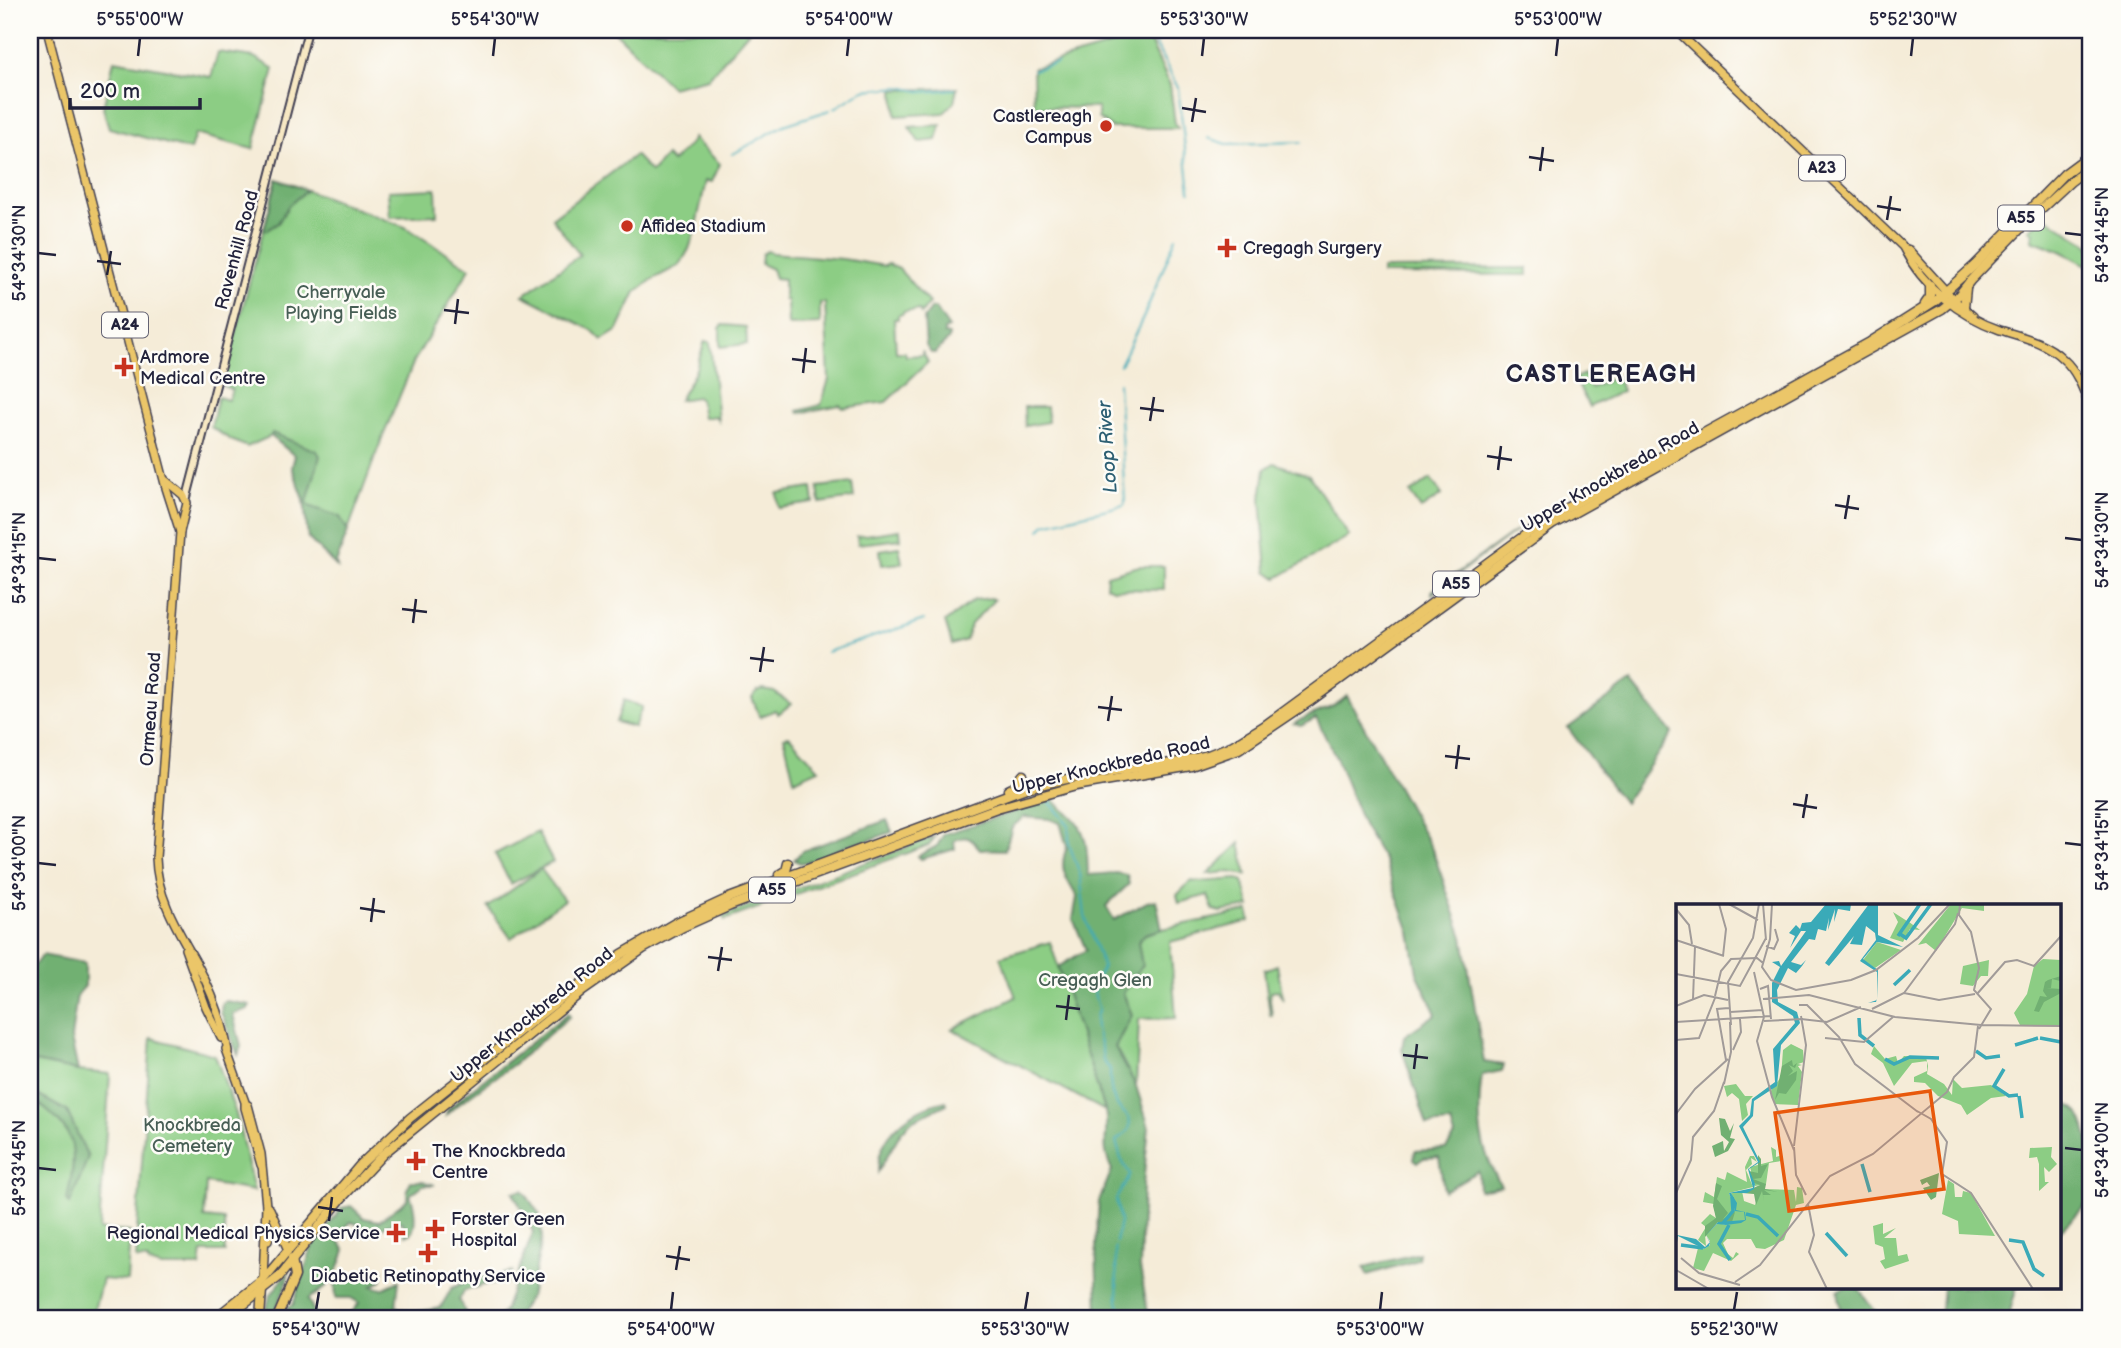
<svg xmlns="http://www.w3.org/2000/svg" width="2121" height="1348" font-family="'Balsamiq Sans',sans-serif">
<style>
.green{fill:#8ccd84;stroke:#577860;stroke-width:2}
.forest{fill:#71b072;stroke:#4a6956;stroke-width:2}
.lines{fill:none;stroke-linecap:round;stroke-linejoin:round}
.stream{stroke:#3aaab8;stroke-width:2}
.secondary-casing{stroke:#424053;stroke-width:10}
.primary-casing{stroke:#424053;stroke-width:10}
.highway-casing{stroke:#424053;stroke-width:11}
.secondary{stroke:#f7e8c3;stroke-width:6}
.primary{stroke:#ebc669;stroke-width:7}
.highway{stroke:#ebc669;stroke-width:8}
.ticks{fill:none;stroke:#22223b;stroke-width:2.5}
.poi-dot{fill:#c8321e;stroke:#fdfcf7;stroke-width:2.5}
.labels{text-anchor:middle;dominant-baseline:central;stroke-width:5;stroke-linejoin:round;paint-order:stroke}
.shield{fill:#fdfcf7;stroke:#646373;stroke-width:2}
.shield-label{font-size:16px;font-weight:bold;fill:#22223b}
.poi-label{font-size:18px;fill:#22223b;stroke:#fdfcf7;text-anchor:start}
.street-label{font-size:18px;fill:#22223b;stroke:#fdfcf7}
.park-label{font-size:18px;fill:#475e55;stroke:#fdfcf7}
.water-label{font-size:19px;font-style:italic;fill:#2d5f73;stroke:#fdfcf7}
.district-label{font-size:24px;font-weight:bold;letter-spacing:2px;fill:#22223b;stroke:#fdfcf7}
.inset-river{fill:none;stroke:#3aaab8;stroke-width:3.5}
.inset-road{fill:none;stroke:#a19b99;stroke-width:2}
.view{fill:#e8590c;fill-opacity:0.15;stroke:#e8590c;stroke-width:3.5}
.inset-edge{fill:none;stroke:#22223b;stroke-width:3.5}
.neatline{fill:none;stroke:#22223b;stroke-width:2.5}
.ticks-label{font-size:18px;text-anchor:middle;fill:#22223b}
</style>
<rect width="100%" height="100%" fill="#fdfcf7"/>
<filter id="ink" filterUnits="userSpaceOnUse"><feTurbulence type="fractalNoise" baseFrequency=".0143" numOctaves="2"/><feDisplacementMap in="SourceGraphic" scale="14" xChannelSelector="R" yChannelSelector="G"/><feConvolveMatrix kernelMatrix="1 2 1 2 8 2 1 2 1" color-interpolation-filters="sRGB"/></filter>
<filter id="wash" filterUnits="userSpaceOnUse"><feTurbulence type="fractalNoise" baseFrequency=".00686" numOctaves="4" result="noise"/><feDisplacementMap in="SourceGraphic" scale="28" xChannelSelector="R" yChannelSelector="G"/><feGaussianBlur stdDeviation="1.57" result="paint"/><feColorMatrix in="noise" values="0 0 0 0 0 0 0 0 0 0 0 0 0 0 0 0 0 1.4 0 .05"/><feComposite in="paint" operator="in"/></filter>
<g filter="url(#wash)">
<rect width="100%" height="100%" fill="#f5ecd8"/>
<g class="green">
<polygon points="615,30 750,30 708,78 671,87 614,31"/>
<polygon points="1147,35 1170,85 1175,123 1178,128 1112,128 1098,118 1098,108 1034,107 1033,68"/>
<polygon points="218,52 254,57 274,69 253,149 195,134 190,150 109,128 103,108 114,60 211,77"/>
<polygon points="957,88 954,102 944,113 896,116 894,90"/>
<polygon points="941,125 937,140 919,142 909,127"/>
<polygon points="693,138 720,164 712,182 706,181 694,234 689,249 680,265 653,279 636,292 618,330 602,340 592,330 523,295 580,255 552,218 635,155 651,172 666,156 672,162 689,145"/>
<polygon points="277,179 405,227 470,268 414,361 379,446 336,563 337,567 308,538 304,499 292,467 295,456 271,436 247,447 231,440 211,427 218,397 228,400 232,390 222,385"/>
<polygon points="436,189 437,215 390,217 388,191"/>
<polygon points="2045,217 2091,246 2091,267 2061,251 2032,240 2033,233 2029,229"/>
<polygon points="767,251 772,253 843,259 885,266 888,264 899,269 929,303 921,314 919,310 903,312 903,314 898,315 898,319 894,319 896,352 905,352 906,356 922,355 922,351 928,362 886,402 843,408 840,405 799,413 798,411 821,405 829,379 825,303 820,303 820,324 788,325 787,300 784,300 784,279 775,278 772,269 761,264 762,254"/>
<polygon points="1528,268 1528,275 1382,274 1382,269"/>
<polygon points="723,325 746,327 747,344 720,347 720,328"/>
<polygon points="705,341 710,342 718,420 715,416 703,418 700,400 697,397 679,400 695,372"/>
<polygon points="1584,374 1591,388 1617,376 1622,391 1589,407 1575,378"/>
<polygon points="1024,407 1047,407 1048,422 1025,426"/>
<polygon points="1274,463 1309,475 1349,536 1277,578 1267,571 1261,499 1265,469"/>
<polygon points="1431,479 1442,495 1421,509 1410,493"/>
<polygon points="852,483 854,498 820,503 818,487"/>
<polygon points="812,488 814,503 779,508 777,493"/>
<polygon points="900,530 901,539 858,544 857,536"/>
<polygon points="899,547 902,563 882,565 880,550"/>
<polygon points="1139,566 1164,566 1164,590 1113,589 1106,586 1107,575"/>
<polygon points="991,598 994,600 971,624 966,640 952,645 945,622 974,600"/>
<polygon points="763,690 774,692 791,704 778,714 775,710 760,717 752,698 757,692"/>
<polygon points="624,700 642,707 634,727 616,722"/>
<polygon points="789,736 819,769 794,780 784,737"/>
<polygon points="537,832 553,862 511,884 495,854"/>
<polygon points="935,837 929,845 725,920 723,916"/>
<polygon points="1240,843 1247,875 1229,872 1208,874"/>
<polygon points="541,869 564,900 511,938 488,907"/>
<polygon points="1238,879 1243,881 1250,907 1220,912 1213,910 1208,895 1179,903 1177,895 1191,881 1199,882"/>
<polygon points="1249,911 1250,921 1170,942 1176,1018 1139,1019 1136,1086 1115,1047 1132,1015 1123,993 1142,965 1137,943 1145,934 1162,929"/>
<polygon points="1050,942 1105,1111 952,1029 1016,997 1000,957"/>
<polygon points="1277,965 1283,999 1278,990 1271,991 1270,999 1272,1015 1270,1015 1264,970"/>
<polygon points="151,1038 215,1055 236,1114 254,1191 206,1183 204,1218 224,1220 225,1252 202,1252 200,1267 162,1267 148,1263 148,1260 136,1259 137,1248 140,1245 137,1230"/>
<polygon points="30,1061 78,1071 110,1074 99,1230 130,1232 127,1281 102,1279 92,1318 30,1318"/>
</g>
<g class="forest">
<polygon points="277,179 307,190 289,205 278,223 267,230 264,230"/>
<polygon points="932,308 935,308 949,328 944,330 944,334 949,335 949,339 935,353 931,353 926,346 924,318"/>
<polygon points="272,433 317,451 320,456 307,502 309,506 340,517 348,531 336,563 337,567 308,538 304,499 292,467 295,456 271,436"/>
<polygon points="1517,530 1432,594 1432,591"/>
<polygon points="1631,682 1672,733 1624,803 1568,728"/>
<path d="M 1347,696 L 1432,849 L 1463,937 L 1484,1062 L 1504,1065 L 1502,1071 L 1482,1075 C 1476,1119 1479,1148 1501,1186 L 1479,1190 L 1478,1171 L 1444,1191 L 1439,1157 L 1424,1158 L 1418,1162 L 1414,1159 L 1415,1151 L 1446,1149 L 1455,1136 L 1451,1123 L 1427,1125 L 1402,1049 L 1404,1036 L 1436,1014 L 1417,973 L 1410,932 L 1384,860 L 1363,825 L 1337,760 L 1316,718 L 1301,726 L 1294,724 C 1311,712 1332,711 1347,696 Z"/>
<path d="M 1054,799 C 1058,807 1064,809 1070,815 C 1089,832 1087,852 1088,875 L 1117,873 L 1127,875 L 1129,884 L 1106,906 L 1114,920 L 1147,902 L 1156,900 L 1162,929 L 1145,934 L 1138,942 L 1142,965 L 1123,993 L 1132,1015 L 1115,1047 L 1136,1086 L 1149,1127 L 1143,1185 L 1140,1268 L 1149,1318 L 1098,1318 L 1096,1243 L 1099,1201 L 1112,1170 C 1099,1143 1110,1137 1105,1110 L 1058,967 L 1086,950 L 1073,919 L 1077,897 C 1066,878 1058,869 1067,847 L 1060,823 L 1049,819 L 1024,817 L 1012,827 L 1005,850 L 980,849 C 971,838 967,834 954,841 L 955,849 L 921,859 L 918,856 L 937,846 L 944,834 Z"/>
<polygon points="887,820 892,832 864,842 853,843 812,861 800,863 794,860 802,851"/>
<polygon points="42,955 85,963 85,986 77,995 71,1038 78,1071 30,1061 30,971"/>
<polygon points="226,1001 250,1005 248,1009 233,1014 241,1046 238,1055 221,1012 222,1003"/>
<polygon points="568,1013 570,1016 514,1064 458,1104 446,1115 448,1109 462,1097"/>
<path d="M 30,1091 L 67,1111 L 88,1157 L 70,1204 L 67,1201 C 78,1143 78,1133 30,1097 Z"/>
<path d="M 946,1101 L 947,1104 L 913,1120 L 901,1132 L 878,1172 C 877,1134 911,1108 946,1101 Z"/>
<path d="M 2064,1103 C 2068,1105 2071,1106 2074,1108 C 2089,1121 2095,1174 2091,1193 C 2088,1207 2069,1221 2060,1231 L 2060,1104 Z"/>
<path d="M 411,1181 L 423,1181 L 435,1185 L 423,1185 L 410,1195 C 415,1206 417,1224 411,1234 L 405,1235 L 403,1222 L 391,1223 L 367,1236 L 362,1226 L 351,1222 L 341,1232 L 338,1239 L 345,1250 C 337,1276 331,1286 308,1299 L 317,1318 L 284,1318 L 289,1306 L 293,1305 L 312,1247 L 342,1208 L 351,1206 L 364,1218 L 379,1221 L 407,1200 L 407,1189 Z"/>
<polygon points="523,1190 540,1215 542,1238 530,1297 515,1318 498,1318 504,1311 533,1232 513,1192"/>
<polygon points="1419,1253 1418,1258 1411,1262 1367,1275 1364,1267"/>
<polygon points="383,1270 381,1281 372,1286 382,1289 399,1281 396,1307 412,1313 440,1308 452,1288 470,1280 512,1272 507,1283 483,1285 464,1291 459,1300 468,1318 343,1318 350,1315 359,1303 351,1298 336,1298 335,1284 344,1277"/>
<polygon points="289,1271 286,1286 272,1318 264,1318 270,1296"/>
<polygon points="1846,1287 1859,1289 1880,1318 1842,1318 1838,1290"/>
<polygon points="1943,1287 2017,1287 2008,1318 1940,1318"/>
</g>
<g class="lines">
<g class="stream">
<polyline points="1148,30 1178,88 1190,191"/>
<polyline points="1033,70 1057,63"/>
<polyline points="835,108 864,90 901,87 924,92 955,89"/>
<polyline points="1208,138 1227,144 1302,142"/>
<polyline points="733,154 784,125 830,110"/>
<polyline points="1120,365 1144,316 1176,237"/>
<polyline points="1040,530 1045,524 1124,505 1125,502 1118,383"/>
<polyline points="827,652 924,620"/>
<path d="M 1048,800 L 1069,825 L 1069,844 L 1080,874 L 1085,916 L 1103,967 L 1098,976 L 1092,981 C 1095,992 1094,999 1099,1009 C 1089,1027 1104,1044 1103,1061 L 1110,1069 C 1110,1081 1110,1091 1115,1102 C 1121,1114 1133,1113 1129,1130 L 1116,1141 L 1121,1159 L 1130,1175 L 1116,1199 L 1120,1221 L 1116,1242"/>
<polyline points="1115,1247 1118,1300 1122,1318"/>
</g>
</g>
</g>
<g filter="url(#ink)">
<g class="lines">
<g class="secondary-casing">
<polyline id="secondary" points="186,501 308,30"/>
</g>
<g class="primary-casing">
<g id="primary">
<polyline points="47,30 166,488 180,532"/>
<polyline points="1676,30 1904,248 1909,250 1954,300 1973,316"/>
<path d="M 1904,249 C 1923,287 1960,316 2000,330 C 2023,337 2046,342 2063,359 C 2078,372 2084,392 2091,410"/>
<path d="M 165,480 L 183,495 L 187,503 L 180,532 L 156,858 C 157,898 178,930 197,964 C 211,990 223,1022 228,1051"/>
<polyline points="185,949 206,1007 221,1038"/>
<polyline points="226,1049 245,1102 245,1108 261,1165"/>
<polyline points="248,1105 261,1154 266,1206 263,1280"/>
<polyline points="266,1206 270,1209 288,1250"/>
<polyline points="268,1241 269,1235 272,1232 279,1232 290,1238 300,1235"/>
</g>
</g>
<g class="highway-casing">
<g id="highway">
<polyline points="1925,304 1930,297 1930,285"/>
<polyline points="1964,308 1966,288"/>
<polyline points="1008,790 1014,787 1023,775"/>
<polyline points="779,875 786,871 788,863"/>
<polyline points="215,1318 263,1280 360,1165 410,1118 568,993 622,954 675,923 729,898 1026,788 1085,775 1179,762 1208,755 1233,745 1264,726 1547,519 1870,342 1935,301 1975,265 2064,174 2091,154"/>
<polyline points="227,1318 279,1277 341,1199 383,1154 583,991 643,949 683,927 730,906 997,808 1076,786 1191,766 1239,749 1309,702 1552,525 1942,309 1959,295 1970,281 2026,223 2070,182 2091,166"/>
<polyline points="260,1318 262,1290"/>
<polyline points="277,1318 295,1276 292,1259"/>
</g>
</g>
<use href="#secondary" class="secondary"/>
<use href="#primary" class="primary"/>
<use href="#highway" class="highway"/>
</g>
</g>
<path class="ticks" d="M 138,56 L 140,38M 493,56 L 495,38M 847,56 L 849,38M 1202,56 L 1204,38M 1556,56 L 1558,38M 1911,56 L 1913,38M 1182,108 L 1206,112M 1192,122 L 1196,98M 1529,157 L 1554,161M 1540,171 L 1543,147M 1877,206 L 1901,210M 1887,220 L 1891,196M 2065,233 L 2082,235M 38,253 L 56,255M 97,261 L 121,264M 107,275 L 111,251M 444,310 L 469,313M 455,324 L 458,299M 792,359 L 816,362M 803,373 L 806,348M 1140,408 L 1164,411M 1150,421 L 1154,397M 1487,456 L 1512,460M 1498,470 L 1501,446M 1835,505 L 1859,509M 1845,519 L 1849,495M 2065,538 L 2082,540M 38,558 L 56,560M 402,609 L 427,612M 413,623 L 416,599M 750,658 L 774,661M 760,672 L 764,647M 1098,707 L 1122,710M 1108,721 L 1112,696M 1445,756 L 1470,759M 1456,769 L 1459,745M 1793,804 L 1817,808M 1803,818 L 1807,794M 2065,843 L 2082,845M 38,863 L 56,865M 360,908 L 385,912M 371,922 L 374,898M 708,957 L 732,960M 718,971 L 722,947M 1056,1006 L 1080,1009M 1066,1020 L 1069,995M 1403,1055 L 1428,1058M 1414,1069 L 1417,1044M 2065,1148 L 2082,1150M 38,1168 L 56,1170M 318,1207 L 343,1211M 329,1221 L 332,1197M 666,1256 L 690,1260M 676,1270 L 680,1246M 316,1310 L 319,1292M 671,1310 L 673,1292M 1025,1310 L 1028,1292M 1380,1310 L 1382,1292M 1734,1310 L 1737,1292"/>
<g class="poi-dot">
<circle cx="1106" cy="126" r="7"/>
<circle cx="627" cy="226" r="7"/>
<path d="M1223.5 237.5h7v7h7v7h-7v7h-7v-7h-7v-7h7z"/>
<path d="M120.5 356.5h7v7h7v7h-7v7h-7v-7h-7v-7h7z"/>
<path d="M412.5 1150.5h7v7h7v7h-7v7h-7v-7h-7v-7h7z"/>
<path d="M431.5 1218.5h7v7h7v7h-7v7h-7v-7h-7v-7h7z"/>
<path d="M392.5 1222.5h7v7h7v7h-7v7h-7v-7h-7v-7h7z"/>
<path d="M424.5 1242.5h7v7h7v7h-7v7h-7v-7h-7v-7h7z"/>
</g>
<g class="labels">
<g class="shield">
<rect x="1799" y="155.5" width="46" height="25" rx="5"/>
<rect x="1998" y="205.5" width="46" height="25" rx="5"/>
<rect x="102" y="312.5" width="46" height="25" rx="5"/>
<rect x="1433" y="571.5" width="46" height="25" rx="5"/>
<rect x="749" y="877.5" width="46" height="25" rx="5"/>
</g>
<g class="shield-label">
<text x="1822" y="168">A23</text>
<text x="2021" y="218">A55</text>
<text x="125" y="325">A24</text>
<text x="1456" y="584">A55</text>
<text x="772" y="890">A55</text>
</g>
<g class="poi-label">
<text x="1092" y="116" text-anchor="end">Castlereagh<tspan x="1092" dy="21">Campus</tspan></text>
<text x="641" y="226">Affidea Stadium</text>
<text x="1243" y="248">Cregagh Surgery</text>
<text x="140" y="357">Ardmore<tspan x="140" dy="21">Medical Centre</tspan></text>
<text x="432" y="1151">The Knockbreda<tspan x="432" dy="21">Centre</tspan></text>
<text x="451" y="1219">Forster Green<tspan x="451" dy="21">Hospital</tspan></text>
<text x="380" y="1233" text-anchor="end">Regional Medical Physics Service</text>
<text x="428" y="1276" text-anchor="middle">Diabetic Retinopathy Service</text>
</g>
<g class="street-label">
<text transform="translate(237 250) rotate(-75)">Ravenhill Road</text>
<text transform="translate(1610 477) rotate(-30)">Upper Knockbreda Road</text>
<text transform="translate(151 709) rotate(-86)">Ormeau Road</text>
<text transform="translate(1111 765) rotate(-13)">Upper Knockbreda Road</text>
<text transform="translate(532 1015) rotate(-39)">Upper Knockbreda Road</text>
</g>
<g class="park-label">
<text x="341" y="292">Cherryvale<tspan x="341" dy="21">Playing Fields</tspan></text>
<text x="1095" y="980">Cregagh Glen</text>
<text x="192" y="1125">Knockbreda<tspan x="192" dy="21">Cemetery</tspan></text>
</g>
<g class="water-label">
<text transform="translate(1108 447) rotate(-94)">Loop River</text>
</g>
<g class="district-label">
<text x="1602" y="374">CASTLEREAGH</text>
</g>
</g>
<g transform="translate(1676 904)">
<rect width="385" height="385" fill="#f5ecd8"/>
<path d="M 275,0 L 308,0 L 308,7 L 286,4 L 260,47 L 250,39 L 242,41 ZM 217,8 L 231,17 L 223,33 L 233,18 L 244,26 L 234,25 L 227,38 L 214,34 L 222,18 ZM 201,38 L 225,46 L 199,64 L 187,56 ZM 367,55 L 385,56 L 385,121 L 344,121 L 338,109 L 351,90 L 358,62 ZM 313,56 L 312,72 L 305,72 L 297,82 L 284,80 L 287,62 ZM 115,140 L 127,146 L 128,158 L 122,160 L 126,161 L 122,162 L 126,168 L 122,201 L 99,200 L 94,188 L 105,173 L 107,146 ZM 198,142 L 209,155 L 220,152 L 222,159 L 228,152 L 250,153 L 252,162 L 251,170 L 268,180 L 276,191 L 277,175 L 286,184 L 315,181 L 330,192 L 315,194 L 291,211 L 285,201 L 262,192 L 249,179 L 238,178 L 238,173 L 251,167 L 251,157 L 236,159 L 218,182 L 207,159 L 195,150 ZM 60,180 L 69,192 L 77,192 L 70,200 L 72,211 L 66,217 L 63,195 L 56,189 L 51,193 L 48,182 ZM 95,243 L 100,246 L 100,253 L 106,251 L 105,257 L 93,259 L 90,280 L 79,282 L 74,263 L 97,257 ZM 376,243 L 375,253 L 381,260 L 373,268 L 368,263 L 369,278 L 373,278 L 363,287 L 363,260 L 361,253 L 353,254 L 354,244 ZM 74,252 L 78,252 L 81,258 L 75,254 L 76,260 L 70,266 L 77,283 L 53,289 L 59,306 L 66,306 L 60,306 L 55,289 L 66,287 L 68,297 L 79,301 L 86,285 L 118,286 L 120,298 L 121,283 L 126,284 L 128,299 L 120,301 L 108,336 L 89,345 L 80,344 L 75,335 L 51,335 L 47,339 L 52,350 L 57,354 L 60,348 L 63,350 L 55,357 L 37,349 L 28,367 L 17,364 L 22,344 L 28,345 L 34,341 L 34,337 L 30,331 L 42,319 L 50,321 L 53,319 L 42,318 L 38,321 L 29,331 L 30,342 L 22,336 L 30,323 L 20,315 L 25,319 L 34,310 L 40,314 L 38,300 L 27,298 L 29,288 L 38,293 L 41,273 L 49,276 L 51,268 L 71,278 L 69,263 ZM 272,276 L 278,280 L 279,293 L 286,293 L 287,287 L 295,289 L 319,332 L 283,330 L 282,317 L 266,310 ZM 207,319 L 207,330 L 220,324 L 208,334 L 220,334 L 222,352 L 231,350 L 233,357 L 209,365 L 204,357 L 209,355 L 207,343 L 199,340 L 197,322 Z" fill="#8ccd84"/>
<path d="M 385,72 L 385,83 L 384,77 L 376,75 L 375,84 L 370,84 L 385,85 L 385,89 L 368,98 L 363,108 L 358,107 L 364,92 L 371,93 L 367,87 L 369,78 L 372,76 ZM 116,156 L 117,162 L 121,159 L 119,164 L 113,161 L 117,167 L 112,172 L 121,167 L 120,176 L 110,190 L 103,189 L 99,196 L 106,162 ZM 43,214 L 49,215 L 54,227 L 58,219 L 54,234 L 59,235 L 52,247 L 39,253 L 36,242 L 47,237 L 48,247 L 53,238 L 45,231 ZM 82,251 L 85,255 L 85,262 L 92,260 L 85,274 L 77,275 L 90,280 L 89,285 L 102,288 L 88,286 L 95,291 L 87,291 L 88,297 L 86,287 L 80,301 L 78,290 L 66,289 L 84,281 L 78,279 L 73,267 L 82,269 ZM 263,269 L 260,293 L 255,296 L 247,284 L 254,282 L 251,278 L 246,281 L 244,276 ZM 40,279 L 46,282 L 41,295 L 52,309 L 47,315 L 59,308 L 56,318 L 42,318 L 29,333 L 29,322 L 40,314 L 37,302 Z" fill="#71b072"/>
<path d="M 150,0 L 175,0 L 174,7 L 162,5 L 158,18 L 159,5 L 152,26 L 153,14 L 150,27 L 142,25 L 139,36 L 133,35 L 115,58 L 125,61 L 130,56 L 126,62 L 120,69 L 112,64 L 101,86 L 102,98 L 121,108 L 124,119 L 105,141 L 101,182 L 78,197 L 77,212 L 67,223 L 84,258 L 73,265 L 79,280 L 78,285 L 71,289 L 55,289 L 61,299 L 60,306 L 69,308 L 70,316 L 65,319 L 50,321 L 41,320 L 30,331 L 34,339 L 33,342 L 28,345 L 2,332 L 0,345 L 1,331 L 20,335 L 29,343 L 34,338 L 30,331 L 42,318 L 69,316 L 68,308 L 59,307 L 53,289 L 77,284 L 72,265 L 82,258 L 63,222 L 74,211 L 76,195 L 99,178 L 97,145 L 119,119 L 117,112 L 96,98 L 96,79 L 104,63 L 96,58 L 103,57 L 105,62 L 130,27 L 125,27 L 114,44 L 119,32 L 113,29 L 120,21 L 124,25 L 126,19 L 135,18 ZM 193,0 L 202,0 L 202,31 L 227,43 L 201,38 L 187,55 L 202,66 L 201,95 L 200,98 L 198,98 L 192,99 L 201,96 L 201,68 L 184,57 L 200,36 L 199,29 L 190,22 L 186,41 L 174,40 L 178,32 L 153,62 L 149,59 Z" fill="#3aaab8"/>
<path class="inset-river" d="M 224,30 L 230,34 L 255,0M 222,32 L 244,0M 218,81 L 234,66M 183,114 L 184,131 L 198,142M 364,134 L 385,138M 339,141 L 362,134M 300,147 L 310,154 L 324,152M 209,155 L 218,160 L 234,153 L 263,154M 328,165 L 318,182 L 333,192 L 342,191M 343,192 L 346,214M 186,260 L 194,288M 70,310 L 82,313 L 102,332M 47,319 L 57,307 L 56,293M 53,321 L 43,340 L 54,356M 150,329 L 171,352M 333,336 L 347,338 L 358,365 L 368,372M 5,341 L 27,344"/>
<path class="inset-road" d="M 43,0 L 50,25 L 47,52M 53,0 L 82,16M 87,0 L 90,36M 96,0 L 94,35 L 86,63 L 95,76 L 120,86 L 175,76 L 200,66 L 242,34 L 274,0M 284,0 L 283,11 L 295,28 L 303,64 L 298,86 L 315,105 L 303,125M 0,5 L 13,21 L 16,40M 0,36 L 48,52M 90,42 L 98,45 L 102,36 L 99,25M 78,68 L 88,113 L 81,137 L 96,193 L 118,246M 0,70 L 64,82 L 90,34M 84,85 L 92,82 L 95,115M 228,89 L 263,96 L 299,90M 301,90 L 329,58 L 341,56 L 358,62 L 385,32M 39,92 L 45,67 L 55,55 L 81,54 L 87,59M 17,95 L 19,42M 87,95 L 133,91 L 219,113 L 305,121M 123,101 L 131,101 L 163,133 L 179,160 L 242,208M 0,102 L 28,91 L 52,96M 196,105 L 228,89 L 279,20 L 282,9M 54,108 L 87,106M 125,115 L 151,118 L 185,103M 88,117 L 127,115M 0,118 L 95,112M 55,121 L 52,78 L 77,34 L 83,0M 305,121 L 385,122M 149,134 L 188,138 L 217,113M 0,136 L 23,134 L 39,94M 57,146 L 65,128 L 64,115M 50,156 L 41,105 L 53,104M 48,180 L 55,148 L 54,118M 241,207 L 255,215 L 271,238 L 266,270 L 295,289 L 357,385M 0,210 L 19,185 L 52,155M 118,242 L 130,141 L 125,112M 118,243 L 120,271 L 130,291M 0,289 L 15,256 L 17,233 L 38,207 L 48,178M 132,300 L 138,331 L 133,348 L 151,385M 5,354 L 23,369 L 64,381M 0,366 L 33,385M 59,378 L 84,361 L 154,272 L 197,250 L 271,188 L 278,173 L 298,153 L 302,122"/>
<path class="view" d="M 254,187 L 268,285 L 113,307 L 99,209 Z"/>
<rect width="385" height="385" class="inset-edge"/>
</g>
<rect width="2121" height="1348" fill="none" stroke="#fdfcf7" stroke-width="77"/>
<path d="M70 98v10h130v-10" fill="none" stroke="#22223b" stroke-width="3.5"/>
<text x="80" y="98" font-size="21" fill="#22223b" stroke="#fdfcf7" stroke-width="5" paint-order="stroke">200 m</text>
<rect x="38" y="38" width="2044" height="1272" class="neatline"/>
<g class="ticks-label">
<text x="140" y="25">5°55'00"W</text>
<text x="495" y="25">5°54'30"W</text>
<text x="849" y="25">5°54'00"W</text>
<text x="1204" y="25">5°53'30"W</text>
<text x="1558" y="25">5°53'00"W</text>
<text x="1913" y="25">5°52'30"W</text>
<text transform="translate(2102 235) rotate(-90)" y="6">54°34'45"N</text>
<text transform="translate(19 253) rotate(-90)" y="6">54°34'30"N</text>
<text transform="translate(2102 540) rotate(-90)" y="6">54°34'30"N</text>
<text transform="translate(19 558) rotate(-90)" y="6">54°34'15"N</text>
<text transform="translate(2102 845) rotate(-90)" y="6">54°34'15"N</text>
<text transform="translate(19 863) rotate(-90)" y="6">54°34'00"N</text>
<text transform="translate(2102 1150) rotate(-90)" y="6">54°34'00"N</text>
<text transform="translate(19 1168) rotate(-90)" y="6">54°33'45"N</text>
<text x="316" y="1335">5°54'30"W</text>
<text x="671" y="1335">5°54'00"W</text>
<text x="1025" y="1335">5°53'30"W</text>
<text x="1380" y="1335">5°53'00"W</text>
<text x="1734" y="1335">5°52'30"W</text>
</g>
</svg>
